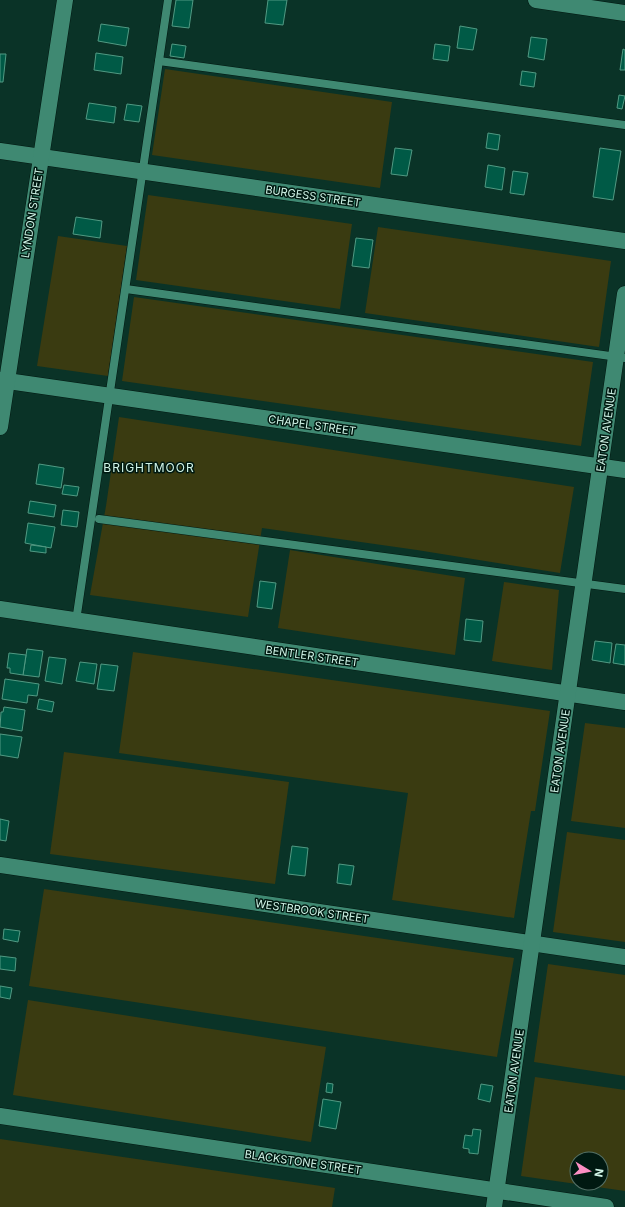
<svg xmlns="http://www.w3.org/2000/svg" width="625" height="1207" font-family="Inter,sans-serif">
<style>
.green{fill:#3a3b11;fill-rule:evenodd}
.building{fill:#005a46;stroke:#519a83}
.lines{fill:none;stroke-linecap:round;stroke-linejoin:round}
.service-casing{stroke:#021811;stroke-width:9}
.minor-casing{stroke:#021811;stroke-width:17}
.service{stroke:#3f8972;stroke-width:8}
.minor{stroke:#3f8972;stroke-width:16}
.labels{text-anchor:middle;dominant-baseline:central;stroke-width:3;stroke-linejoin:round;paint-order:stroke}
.street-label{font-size:11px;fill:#d1f5e8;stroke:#001911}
.neighbourhood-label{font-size:12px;letter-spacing:1px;fill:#d1f5e8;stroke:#001911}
</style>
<rect width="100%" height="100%" fill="#0a3327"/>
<g class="green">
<polygon points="165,69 392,102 380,188 152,155"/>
<polygon points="148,195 352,224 340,309 136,280"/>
<polygon points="378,227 611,261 599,347 365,313"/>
<polygon points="58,236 127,246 108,376 37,366"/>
<polygon points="134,297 593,362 581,446 122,381"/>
<polygon points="119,417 574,487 560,573 417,550 262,528 248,617 90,595 106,506"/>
<polygon points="290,550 465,578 455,655 278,628"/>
<polygon points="504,582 559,590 552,670 492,661"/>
<polygon points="133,652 550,711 535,811 531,811 514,918 392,900 408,793 119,753"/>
<polygon points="585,723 625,728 625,828 571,821"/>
<polygon points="64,752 289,782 275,884 50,854"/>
<polygon points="567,832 625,840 625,942 553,932"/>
<polygon points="44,889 514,958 497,1057 29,986"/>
<polygon points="548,964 625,975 625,1076 534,1062"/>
<polygon points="28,1000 326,1047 311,1142 13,1095"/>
<path d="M 535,1077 L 625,1090 L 625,1191 L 521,1176 ZM 577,1159 L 601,1159 L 601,1183 L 577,1183 Z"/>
<polygon points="0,1139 335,1188 332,1207 0,1207"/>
</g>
<g class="building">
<polygon points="176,0 193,0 189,28 172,26"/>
<polygon points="268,0 287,0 283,25 265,23"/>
<polygon points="101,24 129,28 126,46 98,41"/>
<polygon points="460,26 477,29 473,50 457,48"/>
<polygon points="531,37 547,39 544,60 528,57"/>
<polygon points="172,44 186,46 184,58 170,56"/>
<polygon points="435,44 450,46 448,61 433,59"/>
<polygon points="623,49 625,50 625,70 620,70"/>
<polygon points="96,53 123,57 121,74 94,70"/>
<polygon points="0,54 6,54 3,82 0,82"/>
<polygon points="522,71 536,73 534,87 520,85"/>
<polygon points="619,95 625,96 622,109 617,108"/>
<polygon points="89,103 116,107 114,123 86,119"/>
<polygon points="127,104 142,106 139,122 124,120"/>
<polygon points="488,133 500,135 498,150 486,148"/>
<polygon points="395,148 412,150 407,176 391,174"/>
<polygon points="600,148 621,151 613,200 593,197"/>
<polygon points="488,165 505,168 502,190 485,187"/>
<polygon points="513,171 528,173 524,195 510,193"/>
<polygon points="76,217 102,221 100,238 73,234"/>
<polygon points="356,238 373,240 369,268 352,266"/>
<polygon points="39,464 64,468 61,488 36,484"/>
<polygon points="64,485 79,487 77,496 62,494"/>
<polygon points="30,501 56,505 54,517 28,513"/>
<polygon points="63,510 79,512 77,527 61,525"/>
<polygon points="28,523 55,527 51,548 25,543"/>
<polygon points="31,545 46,547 46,553 30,551"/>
<polygon points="260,581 276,583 272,609 257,607"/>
<polygon points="466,619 483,621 481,642 464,640"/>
<polygon points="595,641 612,643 610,663 592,660"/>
<polygon points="616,644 625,645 625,665 613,663"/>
<polygon points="27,649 43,651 39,677 23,675"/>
<polygon points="9,653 26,655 23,675 10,673 10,668 7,668"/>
<polygon points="49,657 66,659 62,684 45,681"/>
<polygon points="80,662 97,664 94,684 76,681"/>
<polygon points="101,664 118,666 114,691 97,689"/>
<polygon points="5,679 39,684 37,696 28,695 27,703 2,699"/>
<polygon points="39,699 54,702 52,712 37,709"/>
<polygon points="4,707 25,710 22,731 0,727 1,712 3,712"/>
<polygon points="0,734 22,737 18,758 0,755"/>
<polygon points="0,819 9,821 6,841 0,840"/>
<polygon points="292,846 308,848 305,876 288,874"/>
<polygon points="339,864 354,866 351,885 337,883"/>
<polygon points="4,929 20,931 18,942 3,939"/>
<polygon points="0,956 16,958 15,971 0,969"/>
<polygon points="0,986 12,988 10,999 0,997"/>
<polygon points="327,1083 333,1084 332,1093 326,1092"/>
<polygon points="481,1084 493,1086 490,1102 478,1099"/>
<polygon points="323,1099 341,1102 336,1129 319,1126"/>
<polygon points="473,1129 481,1130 478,1154 469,1153 469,1149 463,1148 465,1135 472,1136"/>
</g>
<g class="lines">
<g class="service-casing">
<g id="service">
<polyline points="159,61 625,125"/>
<polyline points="126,289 625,358"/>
<polyline points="99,519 625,589"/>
<polyline points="76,621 168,0"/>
</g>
</g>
<g class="minor-casing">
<g id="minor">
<polyline points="536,0 625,13"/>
<polyline points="0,151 625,241"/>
<polyline points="0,380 625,470"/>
<polyline points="0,427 65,0"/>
<polyline points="0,609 625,702"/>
<polyline points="0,865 625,957"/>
<polyline points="0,1116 606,1207"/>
<polyline points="494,1207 625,294"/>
</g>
</g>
<use href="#service" class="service"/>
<use href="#minor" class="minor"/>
</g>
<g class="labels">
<g class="street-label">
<text transform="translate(313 196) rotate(8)">BURGESS STREET</text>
<text transform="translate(32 213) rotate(-81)">LYNDON STREET</text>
<text transform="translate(312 425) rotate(8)">CHAPEL STREET</text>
<text transform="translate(606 430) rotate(-82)">EATON AVENUE</text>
<text transform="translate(312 656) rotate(8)">BENTLER STREET</text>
<text transform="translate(560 751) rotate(-82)">EATON AVENUE</text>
<text transform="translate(312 911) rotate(8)">WESTBROOK STREET</text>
<text transform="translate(514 1071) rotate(-82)">EATON AVENUE</text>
<text transform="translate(303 1162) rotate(8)">BLACKSTONE STREET</text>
</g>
<g class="neighbourhood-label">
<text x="149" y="467">BRIGHTMOOR</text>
</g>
</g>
<g transform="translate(589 1171) rotate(100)"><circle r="19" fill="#001911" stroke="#547167"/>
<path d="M0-3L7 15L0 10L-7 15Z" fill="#fc8fc3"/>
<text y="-6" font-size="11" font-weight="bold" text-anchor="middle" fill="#d1f5e8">N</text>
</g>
</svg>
